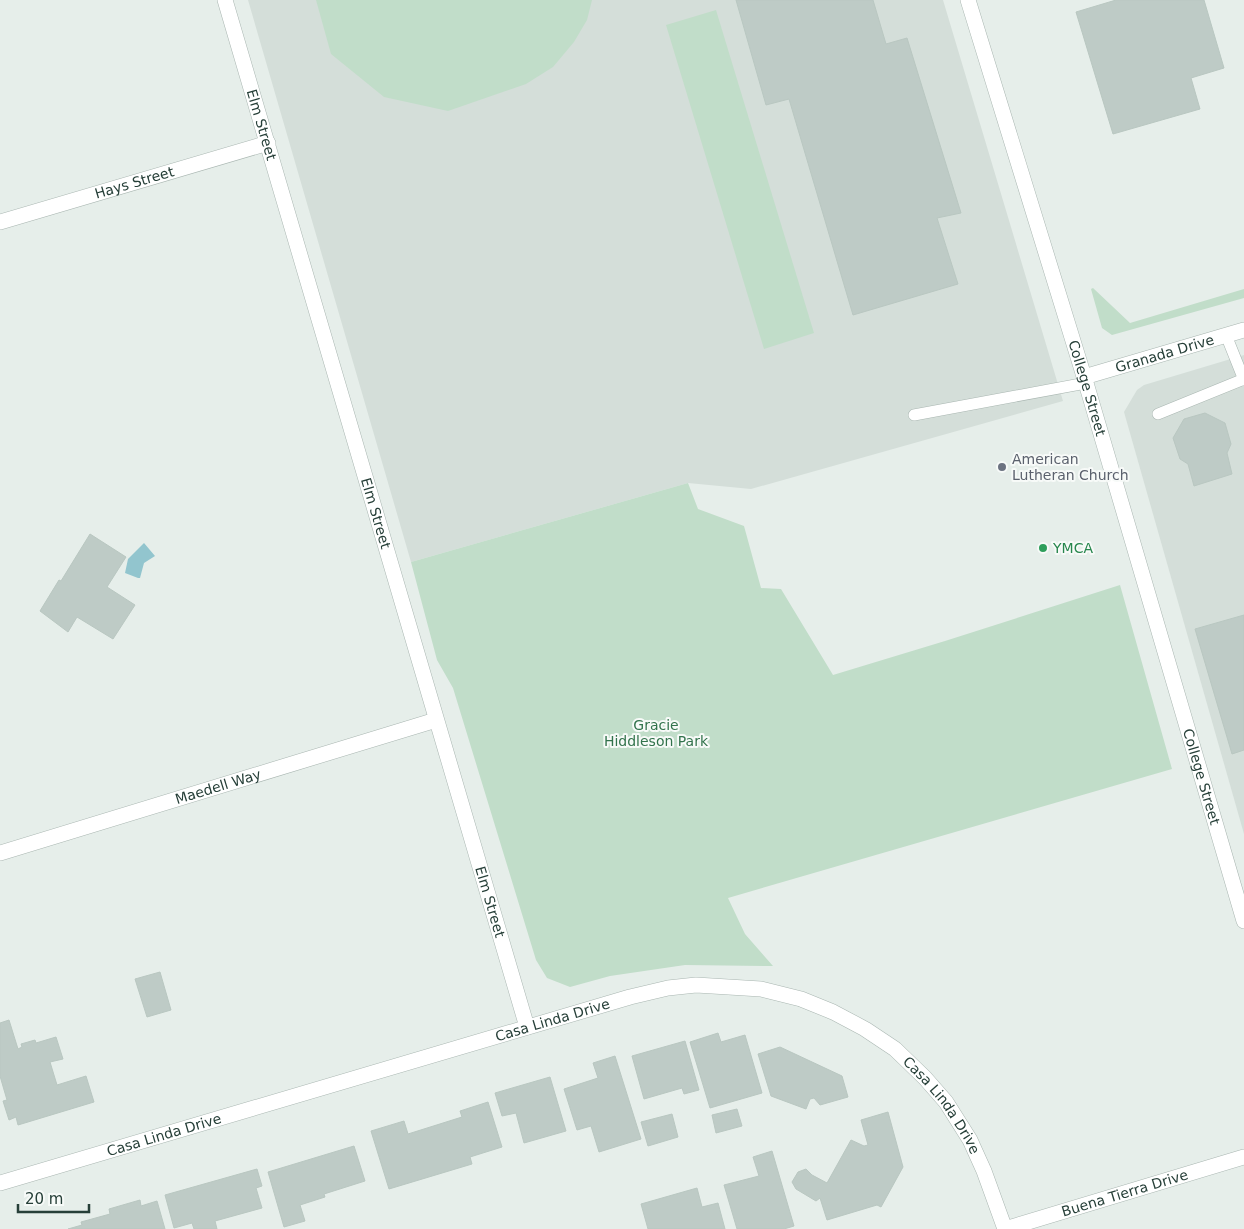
<svg xmlns="http://www.w3.org/2000/svg" width="1244" height="1229" font-family="'DejaVu Sans',sans-serif">
<style>
.built{fill:#d4ded9}
.green{fill:#c1ddc9}
.water{fill:#92c5ce}
.building{fill:#becbc6;stroke:#b9c7c1}
.lines{fill:none;stroke-linecap:round;stroke-linejoin:round}
.lane-casing{stroke:#a9b6b1;stroke-width:12}
.street-casing{stroke:#a9b6b1;stroke-width:16}
.lane{stroke:#fff;stroke-width:11}
.street{stroke:#fff;stroke-width:15}
.worship-dot{fill:#6b7280;stroke:#f7faf8;stroke-width:2}
.leisure-dot{fill:#2e9e5b;stroke:#f7faf8;stroke-width:2}
.labels{text-anchor:middle;dominant-baseline:central;stroke-width:4;stroke-linejoin:round;paint-order:stroke}
.street-label{font-size:14px;fill:#263f38;stroke:#f7faf8}
.worship-label{font-size:14px;fill:#5b616d;stroke:#f7faf8;text-anchor:start}
.leisure-label{font-size:14px;fill:#27864d;stroke:#f7faf8;text-anchor:start}
.park-label{font-size:14px;fill:#32734c;stroke:#f7faf8}
</style>
<rect width="100%" height="100%" fill="#e6eeea"/>
<g class="built">
<polygon points="248,0 943,0 1063,401 751,489 688,483 411,562"/>
<polygon points="1244,355 1244,834 1124,412 1137,390 1144,385"/>
</g>
<g class="green">
<polygon points="316,0 592,0 587,20 574,42 553,67 526,84 448,111 384,97 331,54"/>
<polygon points="716,10 814,333 764,349 666,25"/>
<polygon points="1093,288 1130,323 1244,289 1244,298 1112,335 1102,328 1091,289"/>
<polygon points="688,483 698,509 744,526 761,588 781,589 833,675 945,641 1120,585 1172,769 728,898 745,934 773,966 685,965 610,976 570,987 547,978 536,960 453,688 437,660 411,562"/>
</g>
<polygon class="water" points="144,543 155,556 144,563 140,578 138,578 125,573 128,559"/>
<g class="building">
<polygon points="736,0 873,0 886,44 907,38 961,213 937,218 958,284 853,315 789,99 766,105"/>
<polygon points="1116,0 1204,0 1224,68 1191,78 1200,109 1113,134 1076,12"/>
<polygon points="1205,413 1225,423 1231,444 1227,453 1232,474 1194,486 1188,464 1180,459 1173,438 1184,419"/>
<polygon points="90,534 126,557 107,587 135,605 113,639 77,617 68,632 40,611 59,580 61,581"/>
<polygon points="1244,615 1244,750 1232,754 1195,629"/>
<polygon points="160,972 171,1010 147,1017 135,979"/>
<polygon points="9,1020 18,1049 22,1047 21,1044 35,1040 36,1043 56,1037 63,1059 50,1062 57,1085 86,1076 94,1102 18,1125 16,1117 9,1120 3,1101 7,1100 0,1076 0,1023"/>
<polygon points="718,1033 721,1042 745,1035 762,1093 710,1108 690,1042"/>
<polygon points="685,1041 699,1090 684,1094 682,1088 644,1099 632,1056"/>
<polygon points="780,1047 842,1076 848,1097 820,1105 814,1098 810,1099 806,1109 771,1096 758,1054"/>
<polygon points="615,1056 641,1139 599,1152 591,1126 577,1130 564,1089 598,1078 593,1063"/>
<polygon points="550,1077 566,1131 524,1143 516,1113 502,1116 495,1093"/>
<polygon points="488,1102 502,1147 470,1157 472,1164 389,1189 371,1131 404,1121 408,1134 462,1117 460,1111"/>
<polygon points="737,1109 742,1126 716,1133 712,1115"/>
<polygon points="888,1112 903,1167 881,1207 877,1205 827,1220 820,1198 816,1201 796,1189 792,1182 798,1172 806,1169 812,1175 827,1183 851,1140 864,1146 868,1145 861,1120"/>
<polygon points="672,1114 678,1137 648,1146 641,1122"/>
<polygon points="354,1146 365,1181 324,1194 325,1197 300,1205 305,1221 284,1227 268,1172"/>
<polygon points="772,1151 794,1226 784,1229 737,1229 724,1185 759,1176 753,1157"/>
<polygon points="257,1169 262,1186 256,1188 262,1208 215,1221 217,1229 194,1229 192,1223 174,1228 165,1195"/>
<polygon points="697,1188 702,1207 718,1203 725,1229 648,1229 641,1204"/>
<polygon points="140,1200 141,1206 157,1201 165,1229 68,1229 82,1225 81,1222 110,1214 109,1209"/>
</g>
<g class="lines">
<g class="lane-casing">
<g id="lane">
<polyline points="1226,335 1244,380"/>
<polyline points="1158,414 1244,379"/>
<polyline points="914,415 1086,383"/>
</g>
</g>
<g class="street-casing">
<g id="street">
<path id="s1" d="M 225,0 L 527,1027"/>
<path id="s2" d="M 968,0 L 1086,383 L 1244,921"/>
<path id="s3" d="M 0,222 L 268,143"/>
<path id="s4" d="M 1084,377 L 1244,330"/>
<path id="s5" d="M 0,853 L 436,720"/>
<path id="s6" d="M 0,1183 L 630,997 L 668,988 L 696,985 L 761,989 L 801,999 L 833,1012 L 865,1029 L 895,1049 L 925,1078 L 946,1102 L 970,1140 L 984,1171 L 1005,1229"/>
<path id="s7" d="M 1005,1229 L 1244,1157"/>
</g>
</g>
<use href="#lane" class="lane"/>
<use href="#street" class="street"/>
</g>
<circle class="worship-dot" cx="1002" cy="467" r="5"/>
<circle class="leisure-dot" cx="1043" cy="548" r="5"/>
<g class="labels">
<g class="street-label">
<text stroke="none"><textPath href="#s1" startOffset="130">Elm Street</textPath></text>
<text stroke="none"><textPath href="#s3" startOffset="140">Hays Street</textPath></text>
<text stroke="none"><textPath href="#s4" startOffset="84">Granada Drive</textPath></text>
<text stroke="none"><textPath href="#s2" startOffset="406">College Street</textPath></text>
<text stroke="none"><textPath href="#s1" startOffset="535">Elm Street</textPath></text>
<text stroke="none"><textPath href="#s2" startOffset="811">College Street</textPath></text>
<text stroke="none"><textPath href="#s5" startOffset="228">Maedell Way</textPath></text>
<text stroke="none"><textPath href="#s1" startOffset="940">Elm Street</textPath></text>
<text stroke="none"><textPath href="#s6" startOffset="576">Casa Linda Drive</textPath></text>
<text stroke="none"><textPath href="#s6" startOffset="1011">Casa Linda Drive</textPath></text>
<text stroke="none"><textPath href="#s6" startOffset="171">Casa Linda Drive</textPath></text>
<text stroke="none"><textPath href="#s7" startOffset="125">Buena Tierra Drive</textPath></text>
</g>
<g class="worship-label">
<text x="1012" y="459">American<tspan x="1012" dy="16">Lutheran Church</tspan></text>
</g>
<g class="leisure-label">
<text x="1053" y="548">YMCA</text>
</g>
<g class="park-label">
<text x="656" y="725">Gracie<tspan x="656" dy="16">Hiddleson Park</tspan></text>
</g>
</g>
<path d="M18 1204v8h71v-8" fill="none" stroke="#263f38" stroke-width="2.5"/>
<text x="25" y="1204" font-size="15" fill="#263f38" stroke="#f7faf8" stroke-width="4" paint-order="stroke">20 m</text>
</svg>
